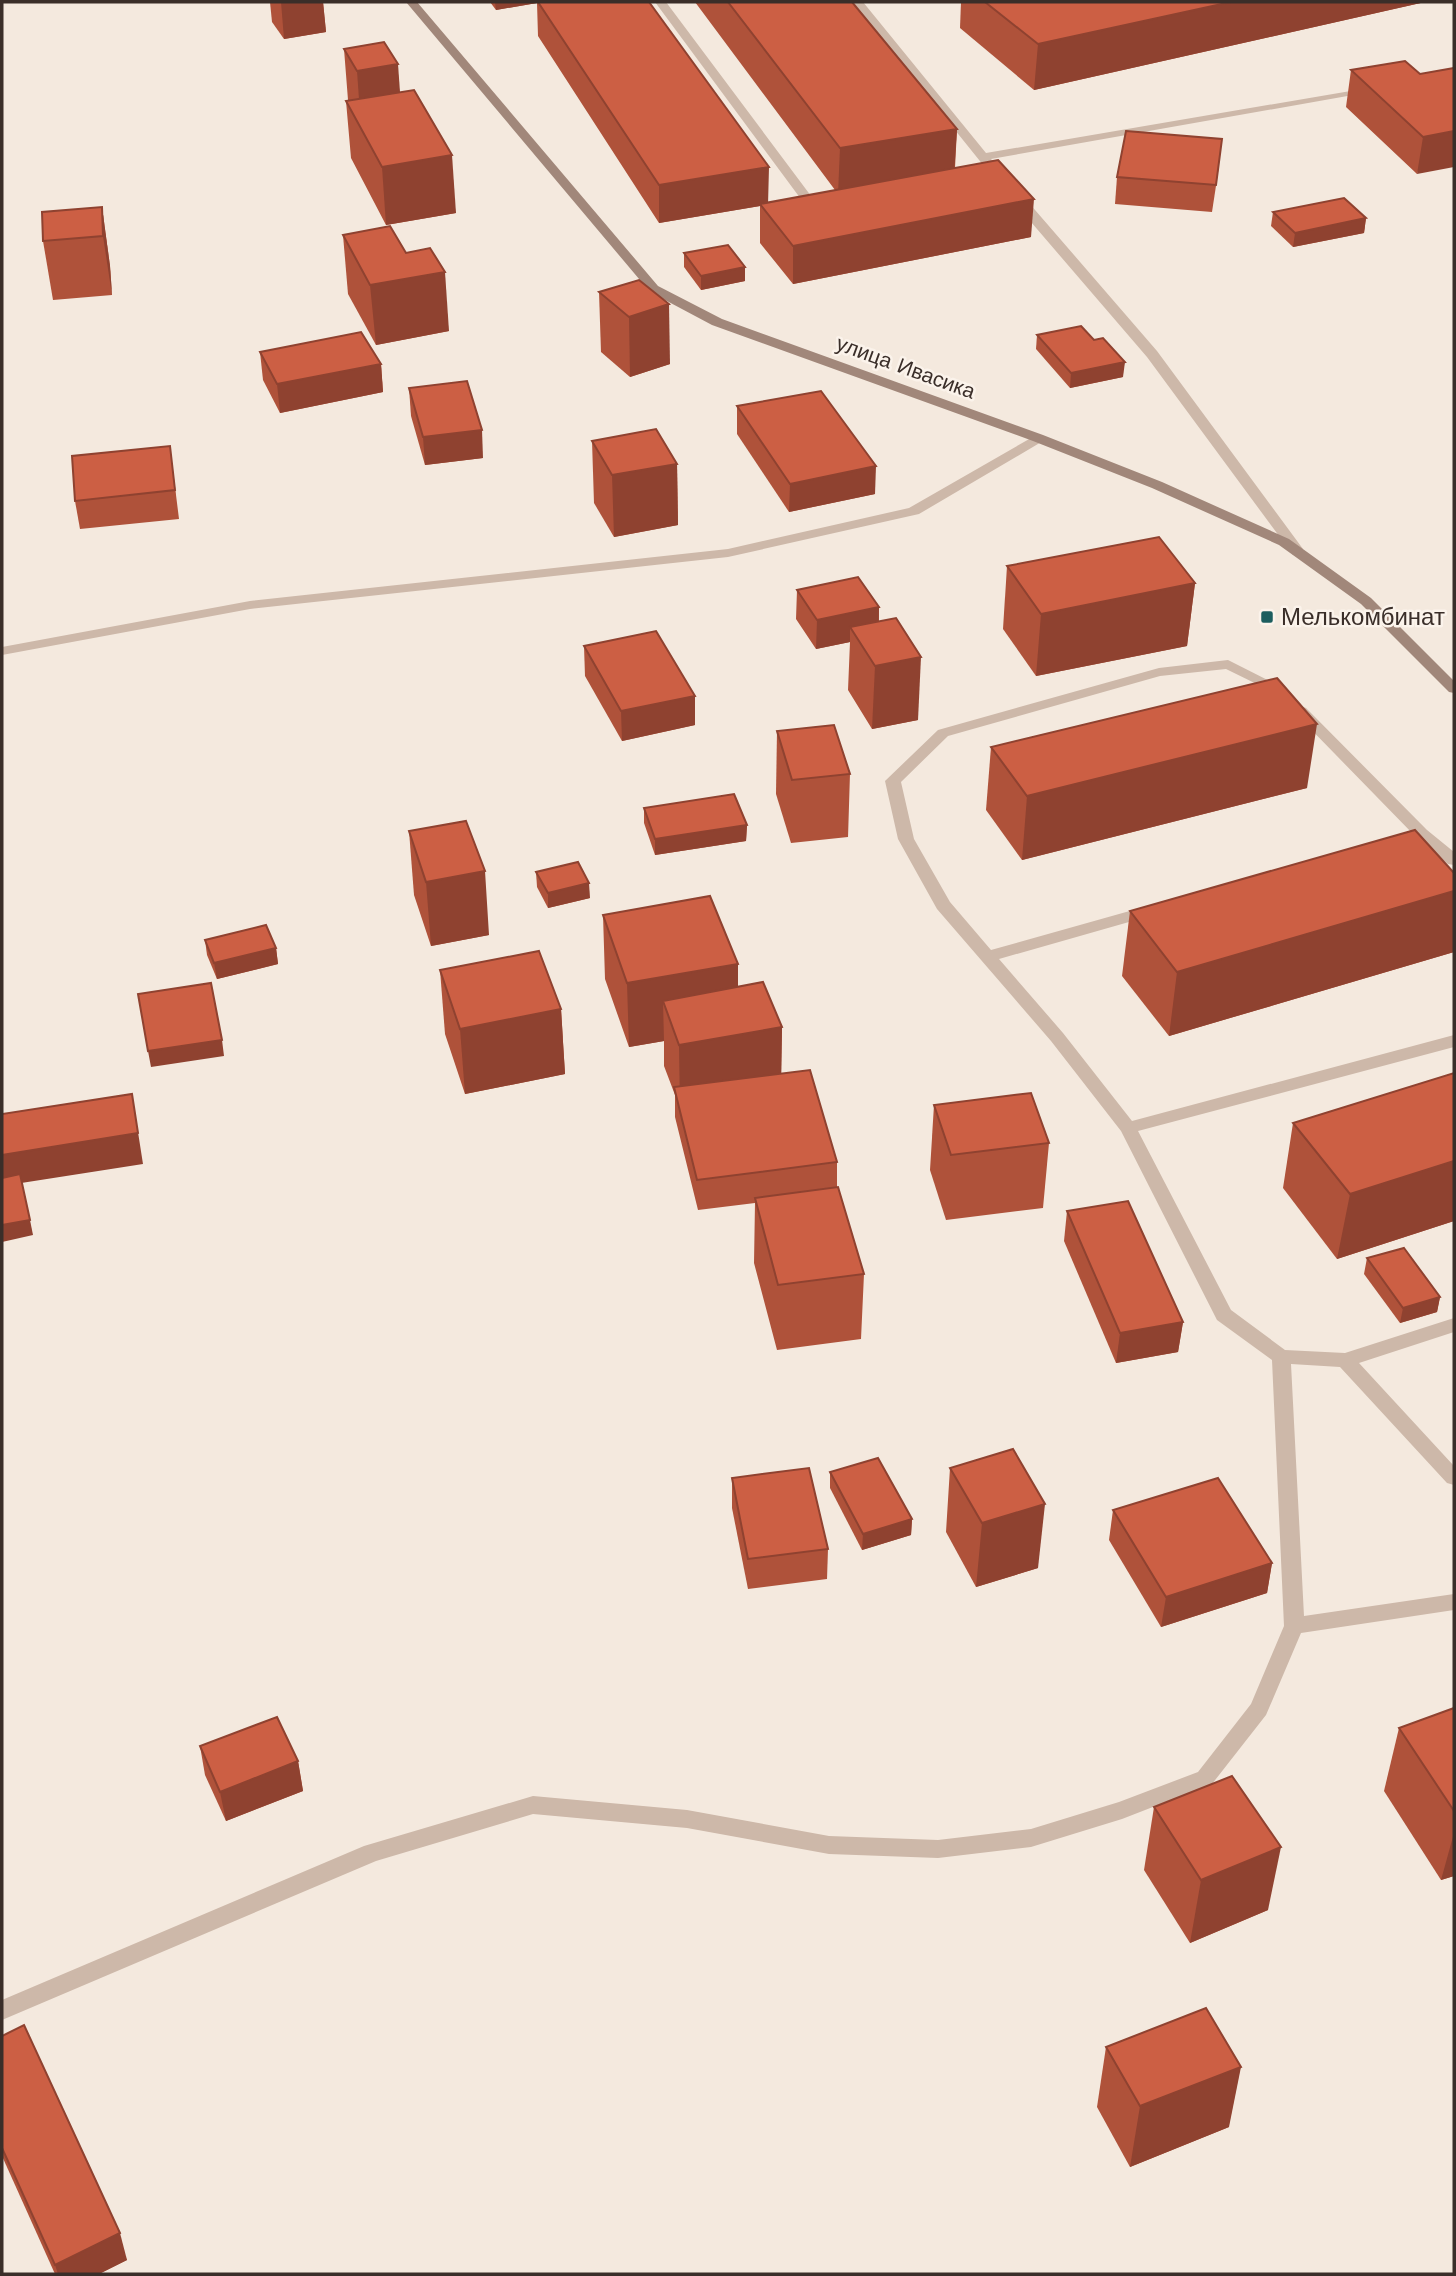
<svg xmlns="http://www.w3.org/2000/svg" width="1456" height="2276" font-family="'Work Sans',sans-serif">
<style>
.lines{fill:none;stroke-linecap:round;stroke-linejoin:round}
.service{fill:#cdb8a9;fill-rule:evenodd}
.secondary{fill:#a1877a;fill-rule:evenodd}
.wall{fill:#af523a}
.shaded-wall{fill:#8f4230}
.building{fill:#cc5f44;stroke:#8f4230;stroke-width:2}
.poi-dot{fill:#1c5d5e;stroke:#fbf3eb;stroke-width:2.5}
.labels{text-anchor:middle;dominant-baseline:central;stroke-width:5;stroke-linejoin:round;paint-order:stroke}
.far-street-label{font-size:21px;fill:#3a2e29;stroke:#fbf3eb}
.poi-label{font-size:24px;fill:#3a2e29;stroke:#fbf3eb;text-anchor:start}
</style>
<rect width="100%" height="100%" fill="#f4e9de"/>
<g class="lines">
<g class="service">
<polygon points="655,2 666,2 817,204 827,208 827,214 809,210"/>
<polygon points="852,2 863,2 986,153 1374,87 1374,91 1370,92 991,159 1157,351 1303,549 1303,555 1293,555 1147,357 1000,186"/>
<polygon points="1038,434 1045,438 1043,441 919,514 728,557 250,609 2,655 2,647 250,601 728,549 909,508"/>
<polygon points="1228,660 1289,691 1287,694 1277,694 1226,669 1160,676 948,736 901,782 914,839 950,902 991,950 1151,905 1157,906 1159,910 1157,914 999,959 1063,1033 1132,1121 1454,1035 1454,1047 1138,1131 1231,1310 1285,1350 1345,1353 1454,1318 1454,1332 1359,1363 1454,1466 1454,1485 1447,1483 1340,1367 1291,1364 1304,1616 1454,1594 1454,1610 1301,1633 1266,1715 1212,1784 1122,1819 1031,1847 938,1858 829,1854 687,1828 533,1814 376,1861 2,2020 2,2000 364,1846 533,1796 687,1810 829,1836 938,1840 1031,1829 1119,1802 1198,1772 1251,1704 1284,1626 1272,1360 1217,1320 1121,1131 1051,1041 937,909 898,839 885,781 938,730 1159,668"/>
<polygon points="1301,706 1306,708 1427,830 1454,852 1454,865 1448,864 1415,836 1296,714 1293,711 1296,708"/>
</g>
<polygon class="secondary" points="406,2 417,2 658,286 722,319 1043,435 1162,482 1289,539 1371,598 1454,681 1454,693 1449,692 1361,604 1279,545 1152,488 1033,441 712,325 650,292"/>
</g>
<g class="wall">
<polygon points="270,2 323,2 326,32 284,39 272,22"/>
<polygon points="490,2 649,2 768,203 835,190 695,2 852,2 957,129 955,168 1031,237 793,284 760,243 760,206 659,223 538,36 537,3 496,10"/>
<polygon points="961,2 1425,2 1034,90 960,28"/>
<polygon points="344,49 400,92 456,213 386,225 351,158 346,101 348,100"/>
<polygon points="1454,68 1417,174 1346,107 1351,70 1420,74"/>
<polygon points="1219,166 1212,212 1115,204 1117,177"/>
<polygon points="102,207 110,266 112,295 53,300 43,241"/>
<polygon points="1273,212 1366,218 1364,233 1293,247 1271,226"/>
<polygon points="343,235 449,331 376,345 348,294"/>
<polygon points="684,253 745,281 701,290 684,267"/>
<polygon points="639,280 670,364 630,377 601,352 599,292"/>
<polygon points="1037,335 1094,340 1123,377 1070,388 1036,349"/>
<polygon points="260,352 381,364 383,392 280,413 263,380"/>
<polygon points="409,388 483,458 425,465 411,416"/>
<polygon points="737,406 875,494 789,512 737,434"/>
<polygon points="592,441 677,464 678,525 614,537 594,503"/>
<polygon points="170,446 179,519 80,529 75,501"/>
<polygon points="1007,566 1195,583 1187,646 1036,676 1003,629"/>
<polygon points="797,590 879,607 879,622 918,720 872,729 848,690 850,642 816,649 796,619"/>
<polygon points="584,646 695,696 695,725 622,741 585,676"/>
<polygon points="777,731 850,774 848,837 791,843 776,794"/>
<polygon points="991,747 1307,788 1022,860 986,810"/>
<polygon points="644,808 747,825 746,841 655,855 644,823"/>
<polygon points="409,831 489,935 431,946 414,895"/>
<polygon points="536,872 590,898 548,908 537,887"/>
<polygon points="1130,911 1454,952 1169,1036 1122,976"/>
<polygon points="603,915 738,987 782,1027 781,1074 837,1162 837,1187 864,1274 861,1339 777,1350 754,1263 755,1203 698,1210 675,1117 675,1095 664,1066 664,1041 629,1047 605,979"/>
<polygon points="205,940 276,948 278,964 217,979 207,955"/>
<polygon points="440,970 561,1009 565,1074 465,1094 445,1034"/>
<polygon points="1454,1073 1454,1221 1337,1259 1283,1188 1293,1123"/>
<polygon points="934,1105 1049,1143 1043,1208 946,1220 930,1170"/>
<polygon points="1067,1211 1183,1322 1178,1352 1116,1363 1064,1241"/>
<polygon points="1367,1258 1440,1297 1437,1312 1400,1323 1364,1274"/>
<polygon points="950,1468 1038,1568 976,1587 946,1532"/>
<polygon points="830,1472 912,1519 911,1535 862,1550 830,1488"/>
<polygon points="732,1478 828,1549 827,1579 748,1589 732,1508"/>
<polygon points="1113,1510 1272,1563 1267,1593 1161,1627 1109,1540"/>
<polygon points="1454,1708 1454,1876 1441,1880 1384,1791 1399,1728"/>
<polygon points="200,1746 298,1761 303,1791 226,1821 205,1775"/>
<polygon points="1154,1807 1268,1910 1190,1943 1144,1870"/>
<polygon points="2,2036 127,2260 99,2274 55,2274 2,2156"/>
<polygon points="1106,2047 1229,2127 1130,2167 1097,2107"/>
</g>
<g class="shaded-wall">
<polygon points="281,2 323,2 326,32 284,39"/>
<polygon points="495,2 537,2 537,3 496,10"/>
<polygon points="1231,2 1425,2 1034,90 1038,44"/>
<polygon points="398,64 402,120 361,127 357,71"/>
<polygon points="957,129 954,175 838,194 840,148"/>
<polygon points="1454,131 1454,167 1417,174 1423,137"/>
<polygon points="452,155 456,213 386,225 382,167"/>
<polygon points="769,167 768,205 760,204 760,206 659,223 659,185"/>
<polygon points="1034,199 1031,237 793,284 793,246"/>
<polygon points="102,207 110,266 112,295 103,236"/>
<polygon points="1366,218 1364,233 1293,247 1295,233"/>
<polygon points="745,267 745,281 701,290 701,276"/>
<polygon points="445,272 449,331 376,345 370,285"/>
<polygon points="669,304 670,364 630,377 629,317"/>
<polygon points="1125,362 1123,377 1070,388 1071,373"/>
<polygon points="381,364 383,392 280,413 277,384"/>
<polygon points="482,430 483,458 425,465 423,437"/>
<polygon points="677,464 678,525 614,537 612,475"/>
<polygon points="876,466 875,494 789,512 790,484"/>
<polygon points="1195,583 1187,646 1036,676 1041,614"/>
<polygon points="879,607 878,636 850,627 850,642 816,649 817,620"/>
<polygon points="921,657 918,720 872,729 875,666"/>
<polygon points="695,696 695,725 622,741 621,711"/>
<polygon points="1317,724 1307,788 1022,860 1027,796"/>
<polygon points="747,825 746,841 655,855 655,839"/>
<polygon points="485,871 489,935 431,946 426,882"/>
<polygon points="589,883 590,898 548,908 548,893"/>
<polygon points="1454,891 1454,952 1169,1036 1177,972"/>
<polygon points="276,948 278,964 217,979 214,963"/>
<polygon points="738,964 738,1029 663,1001 664,1041 629,1047 627,983"/>
<polygon points="561,1009 565,1074 465,1094 460,1029"/>
<polygon points="782,1027 781,1092 680,1110 679,1045"/>
<polygon points="222,1040 224,1056 151,1067 148,1051"/>
<polygon points="132,1094 143,1164 2,1186 2,1155"/>
<polygon points="1454,1161 1454,1221 1337,1259 1350,1194"/>
<polygon points="30,1220 33,1235 2,1242 2,1225"/>
<polygon points="1440,1297 1437,1312 1400,1323 1403,1308"/>
<polygon points="1183,1322 1178,1352 1116,1363 1120,1333"/>
<polygon points="1045,1504 1038,1568 976,1587 982,1523"/>
<polygon points="912,1519 911,1535 862,1550 863,1534"/>
<polygon points="1272,1563 1267,1593 1161,1627 1166,1597"/>
<polygon points="298,1761 303,1791 226,1821 220,1792"/>
<polygon points="1454,1833 1454,1876 1441,1880"/>
<polygon points="1281,1847 1268,1910 1190,1943 1201,1880"/>
<polygon points="1241,2067 1229,2127 1130,2167 1140,2106"/>
<polygon points="120,2233 127,2260 99,2274 58,2274 55,2265"/>
</g>
<g class="building">
<polygon points="538,2 649,2 769,167 659,185"/>
<polygon points="728,2 852,2 957,129 840,148"/>
<polygon points="985,2 1231,2 1038,44"/>
<polygon points="384,42 398,64 357,71 344,49"/>
<polygon points="1405,61 1420,74 1454,68 1454,131 1423,137 1351,70"/>
<polygon points="414,90 452,155 382,167 346,101"/>
<polygon points="1126,131 1222,139 1216,185 1117,177"/>
<polygon points="998,160 1034,199 793,246 760,204"/>
<polygon points="1344,198 1366,218 1295,233 1273,212"/>
<polygon points="102,207 103,236 43,241 42,212"/>
<polygon points="390,226 406,253 430,248 445,272 370,285 343,235"/>
<polygon points="728,245 745,267 701,276 684,253"/>
<polygon points="639,280 669,304 629,317 599,292"/>
<polygon points="1081,326 1094,340 1103,338 1125,362 1071,373 1037,335"/>
<polygon points="361,332 381,364 277,384 260,352"/>
<polygon points="467,381 482,430 423,437 409,388"/>
<polygon points="821,391 876,466 790,484 737,406"/>
<polygon points="656,429 677,464 612,475 592,441"/>
<polygon points="170,446 175,490 75,501 72,456"/>
<polygon points="1159,537 1195,583 1041,614 1007,566"/>
<polygon points="858,577 879,607 817,620 797,590"/>
<polygon points="896,618 921,657 875,666 850,627"/>
<polygon points="656,631 695,696 621,711 584,646"/>
<polygon points="1277,678 1317,724 1027,796 991,747"/>
<polygon points="834,725 850,774 792,780 777,731"/>
<polygon points="734,794 747,825 655,839 644,808"/>
<polygon points="466,821 485,871 426,882 409,831"/>
<polygon points="1415,830 1454,873 1454,891 1177,972 1130,911"/>
<polygon points="578,862 589,883 548,893 536,872"/>
<polygon points="710,896 738,964 627,983 603,915"/>
<polygon points="266,925 276,948 214,963 205,940"/>
<polygon points="539,951 561,1009 460,1029 440,970"/>
<polygon points="763,982 782,1027 679,1045 663,1001"/>
<polygon points="211,983 222,1040 148,1051 138,994"/>
<polygon points="810,1070 837,1162 697,1180 674,1087"/>
<polygon points="1454,1073 1454,1161 1350,1194 1293,1123"/>
<polygon points="1031,1093 1049,1143 951,1155 934,1105"/>
<polygon points="132,1094 138,1133 2,1155 2,1114"/>
<polygon points="20,1174 30,1220 2,1225 2,1178"/>
<polygon points="838,1187 864,1274 778,1285 755,1198"/>
<polygon points="1128,1201 1183,1322 1120,1333 1067,1211"/>
<polygon points="1404,1248 1440,1297 1403,1308 1367,1258"/>
<polygon points="1013,1449 1045,1504 982,1523 950,1468"/>
<polygon points="878,1458 912,1519 863,1534 830,1472"/>
<polygon points="809,1468 828,1549 748,1559 732,1478"/>
<polygon points="1218,1478 1272,1563 1166,1597 1113,1510"/>
<polygon points="1454,1708 1454,1811 1399,1728"/>
<polygon points="277,1717 298,1761 220,1792 200,1746"/>
<polygon points="1232,1776 1281,1847 1201,1880 1154,1807"/>
<polygon points="1206,2008 1241,2067 1140,2106 1106,2047"/>
<polygon points="24,2025 120,2233 55,2265 2,2148 2,2036"/>
</g>
<rect class="poi-dot" x="1260" y="610" width="14" height="14" rx="3.5"/>
<g class="labels">
<g class="far-street-label">
<text transform="translate(906 367) rotate(20)">улица Ивасика</text>
</g>
<g class="poi-label">
<text x="1281" y="617">Мелькомбинат</text>
</g>
</g>
<rect width="1456" height="2276" fill="none" stroke="#3a2e29" stroke-width="7"/>
</svg>
